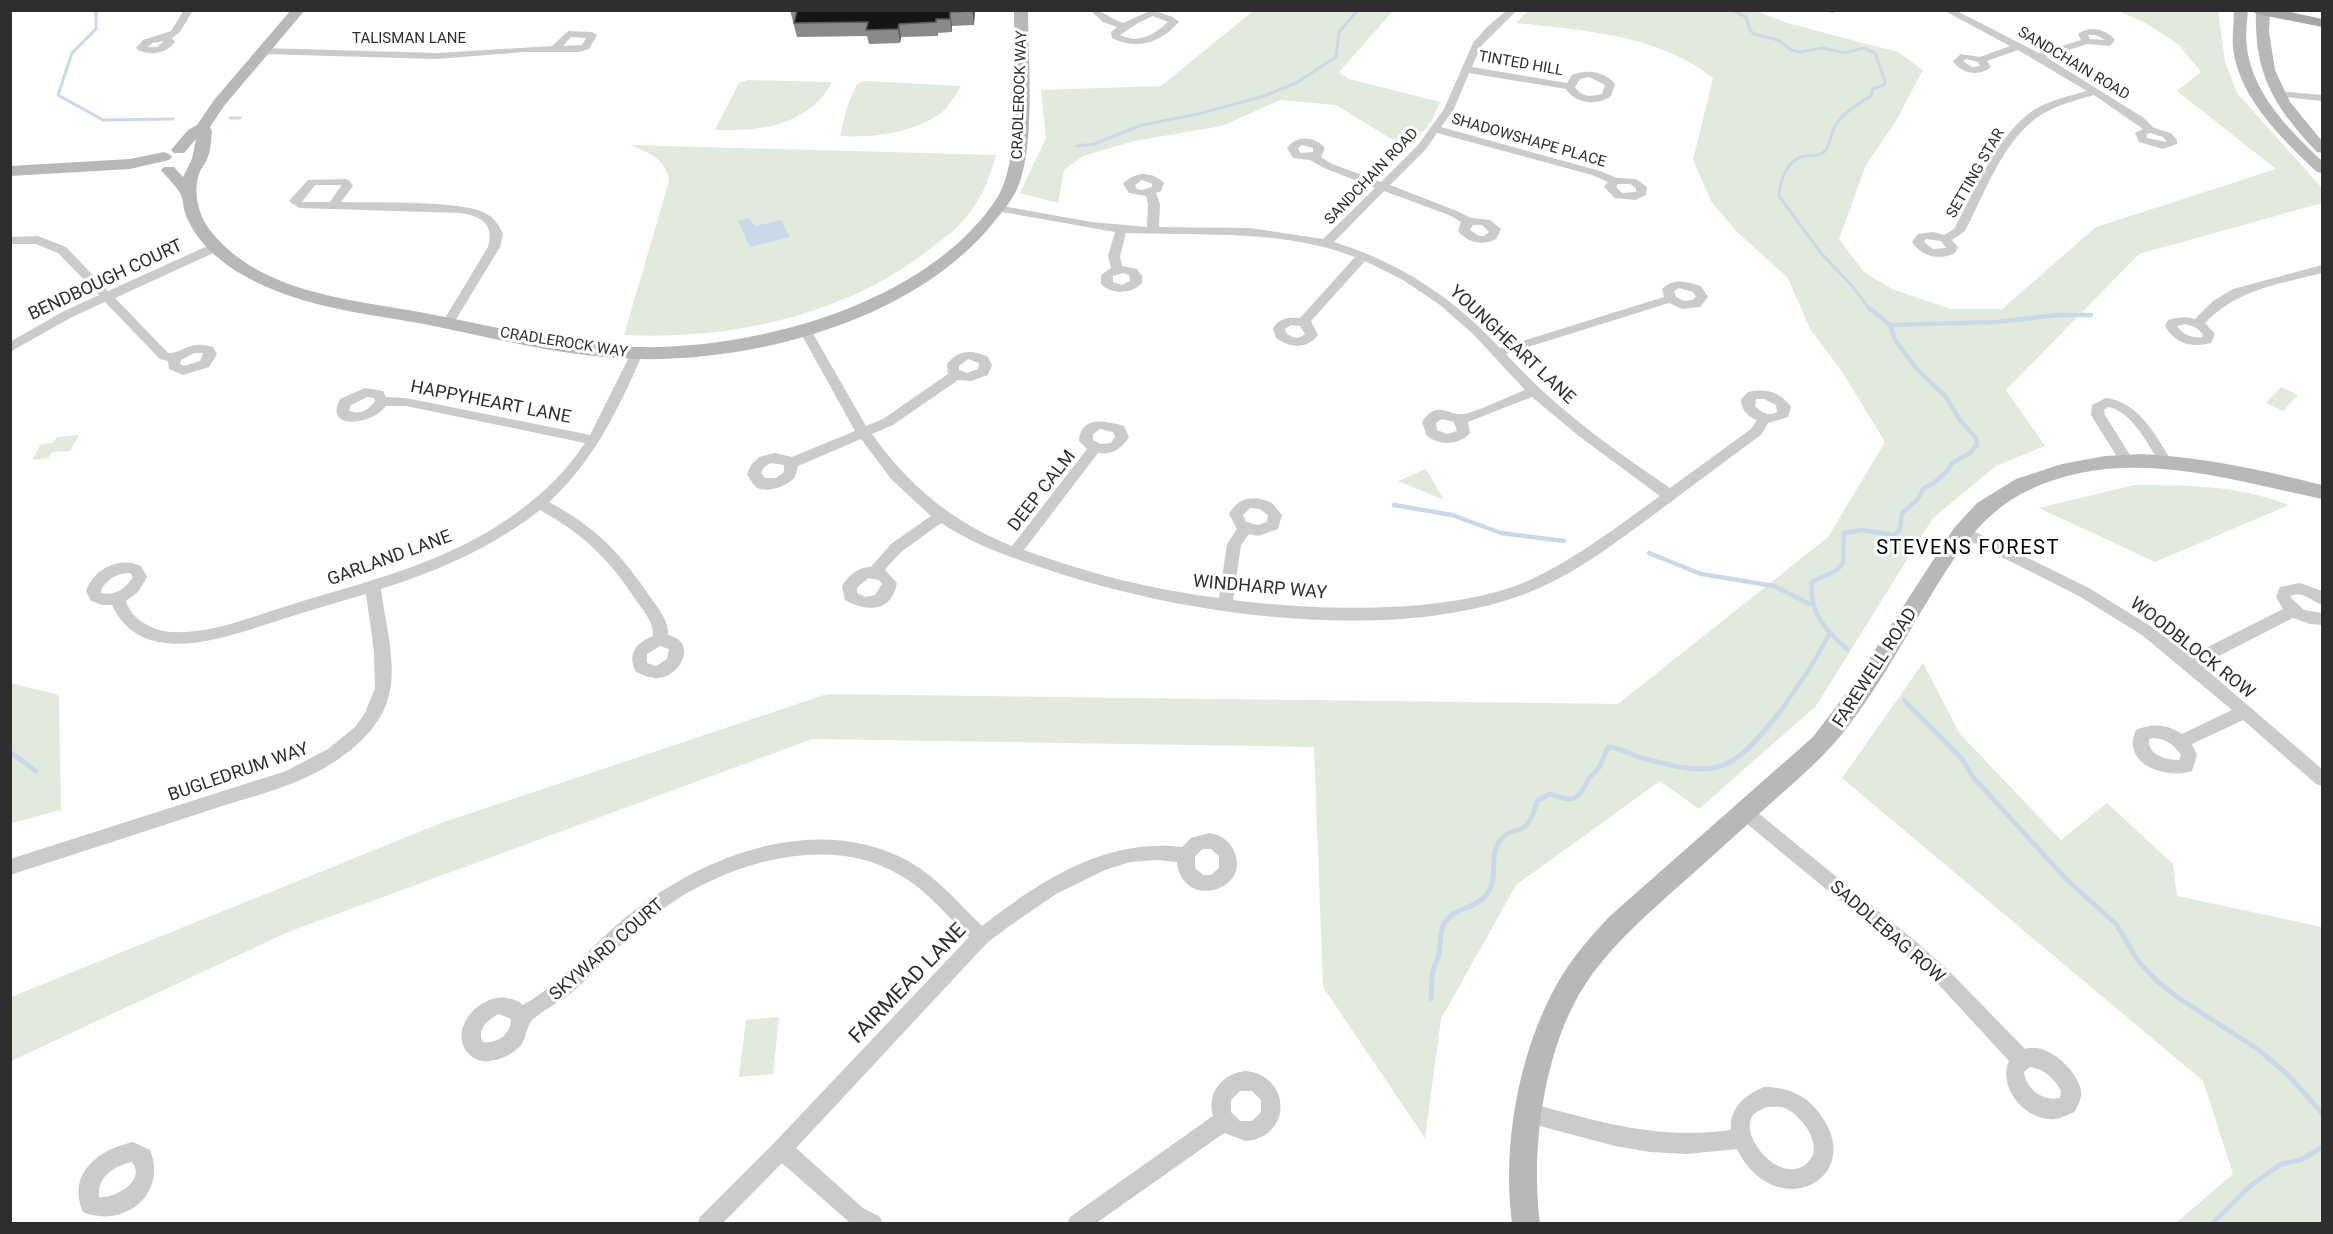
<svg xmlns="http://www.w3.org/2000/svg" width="2333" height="1234" font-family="Roboto,sans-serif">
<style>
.green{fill:#e2eadd}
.water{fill:#cad9e9}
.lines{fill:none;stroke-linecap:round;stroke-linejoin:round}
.stream-far2{stroke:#cad9e9;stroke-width:3}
.stream-far1{stroke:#cad9e9;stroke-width:4.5}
.stream{stroke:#cad9e9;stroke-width:5}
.street{fill:#cbcbcb;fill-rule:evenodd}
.secondary{fill:#b8b8b8;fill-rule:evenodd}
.primary{fill:#a6a6a6;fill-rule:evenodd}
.wall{fill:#8a8a8a}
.shaded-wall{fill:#5b5b5b}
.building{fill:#151515;stroke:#5b5b5b;stroke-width:1.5}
.labels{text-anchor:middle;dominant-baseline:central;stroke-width:6;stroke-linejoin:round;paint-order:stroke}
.far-street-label{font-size:15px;fill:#2e2e2e;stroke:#fff}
.street-label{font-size:18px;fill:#2e2e2e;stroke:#fff}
.neighbourhood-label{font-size:20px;letter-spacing:1.5px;fill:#000;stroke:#fff}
.near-street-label{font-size:21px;fill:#2e2e2e;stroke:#fff}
</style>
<rect width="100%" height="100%" fill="#fff"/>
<g class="green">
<polygon points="1253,11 1393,11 1339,72 1349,79 1440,102 1431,122 1408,149 1336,105 1280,100 1222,126 1134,141 1083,156 1064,170 1058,203 1020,193 1046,138 1041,90 1161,86"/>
<path d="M 2215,11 L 2218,11 L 2225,62 L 2237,93 L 2322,188 L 2322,203 L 2139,254 L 2006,390 L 2045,446 L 1996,466 L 1933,518 L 1816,706 L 1699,809 L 1660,781 L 1516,885 L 1441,1019 L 1425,1138 L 1323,987 L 1314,747 L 812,739 L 288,932 L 11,1061 L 11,997 L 441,823 L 827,694 L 1618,704 L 1828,537 L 1885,442 L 1843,373 L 1810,329 L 1788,278 L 1736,231 L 1711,201 L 1693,160 L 1713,78 C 1660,35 1581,30 1516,23 L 1528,11 L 1757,11 L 1787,23 L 1898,52 L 1923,70 L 1896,121 L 1866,165 L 1839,239 L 1864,272 L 1892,289 L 1951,309 L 2002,309 L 2096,227 L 2276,169 L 2177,91 L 2201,72 L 2178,44 L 2147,24 L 2119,11 Z"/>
<path d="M 748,80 L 832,82 C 810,125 759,132 715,130 L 739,83 Z"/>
<path d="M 866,81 L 961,86 C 955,95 950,106 941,113 C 914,133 872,138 840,136 L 847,107 L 857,84 Z"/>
<path d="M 631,145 L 996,155 C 990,176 982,199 967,216 C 957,229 943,239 930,249 C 845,316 730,340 624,335 L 669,181 C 666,159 649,153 631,145 Z"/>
<polygon points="2281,387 2298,395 2283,411 2266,403"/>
<polygon points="79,435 70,451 52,452 48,458 32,460 41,444 53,443 57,437"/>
<polygon points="1426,469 1444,500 1398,481"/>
<path d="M 2134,485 C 2191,485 2235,485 2289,505 L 2155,562 L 2039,508 Z"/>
<polygon points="1923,663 1960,734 2061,840 2107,803 2173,864 2177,896 2322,927 2322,1223 2176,1223 2233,1174 2203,1081 1842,778"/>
<polygon points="10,683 59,695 61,810 11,823"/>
<polygon points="779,1017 773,1074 739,1077 746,1020"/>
</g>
<polygon class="water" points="749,218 755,226 781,220 790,237 750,247 738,221"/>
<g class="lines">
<g class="stream-far2">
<polyline points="96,10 96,29 72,53 58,95 103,120 173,119"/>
<path d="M 1732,10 L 1746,17 L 1750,30 L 1754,34 L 1778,40 L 1791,50 L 1800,52 L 1823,48 L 1845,53 L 1863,48 L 1875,53 L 1885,81 L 1884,85 L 1873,89 L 1871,96 C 1858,104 1843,113 1835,126 C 1830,134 1831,146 1824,152 C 1818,158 1809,154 1801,157 C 1786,162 1780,182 1779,196 L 1821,253 L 1853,287 L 1870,310"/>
<polyline points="230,118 240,118"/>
<polyline points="1077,146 1094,144 1142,125 1198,114 1264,96 1296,83 1336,57 1339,32 1358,10"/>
</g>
<g class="stream-far1">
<polyline points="1890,325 1996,322 2057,315 2091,315"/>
<polyline points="1394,505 1452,515 1501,533 1564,541"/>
<polyline points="1649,553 1701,574 1774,586 1810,604"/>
<path d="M 1847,649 C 1826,631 1808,611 1812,582 L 1837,570 L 1843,563 L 1844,533 L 1862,530 L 1894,535 L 1900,529 L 1902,513 L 1917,500 L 1924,488 L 1934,483 L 1947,471 L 1952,463 L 1970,453 L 1977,445 L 1976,438 L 1960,420 L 1946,397 L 1915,367 L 1895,340 L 1890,325 L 1869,308"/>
<polyline points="1904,700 1915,712"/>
<polyline points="1780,712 1812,665 1830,633"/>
</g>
<g class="stream">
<polyline points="1914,710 1962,759 1973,777 2067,880 2116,924 2138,961 2157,981 2180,999 2259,1050 2288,1075 2322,1113"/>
<polyline points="10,752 36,771"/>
<path d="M 1431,999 C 1432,990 1431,980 1433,971 C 1434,965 1438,960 1439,954 C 1442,937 1437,924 1455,913 C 1467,906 1481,905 1489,891 C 1498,876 1489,857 1499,842 C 1513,821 1526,844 1537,801 L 1550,794 C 1573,802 1577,802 1588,780 C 1590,776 1595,773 1598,769 C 1602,763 1605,754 1608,747 C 1620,747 1628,754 1639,757 C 1717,779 1731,775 1781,710"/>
<polyline points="2212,1224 2250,1186 2281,1164 2301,1160 2322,1147"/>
</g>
<g class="street">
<path d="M 184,10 L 193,10 L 180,32 L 172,38 L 175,42 C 165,54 151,56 138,50 L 136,48 L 143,40 L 171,31 ZM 164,41 L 157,47 L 147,47 L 153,43 Z"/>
<path d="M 1090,10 C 1103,10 1111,19 1123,23 L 1152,10 L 1173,17 L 1179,22 C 1161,42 1137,51 1112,38 L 1111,32 L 1117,27 L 1103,22 ZM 1153,16 L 1168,22 C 1154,35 1139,44 1120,35 L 1138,23 Z"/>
<path d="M 1507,10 L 1517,10 L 1481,46 L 1472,67 L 1567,83 L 1572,75 C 1588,69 1604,71 1615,84 L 1611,96 C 1598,106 1575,104 1566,89 L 1469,73 L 1454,109 L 1441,127 L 1600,171 L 1617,178 L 1636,179 L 1647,187 L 1646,195 L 1635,200 L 1615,198 L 1604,187 L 1608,182 L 1592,175 L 1437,133 L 1426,149 L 1390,185 L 1457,211 L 1471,218 L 1490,220 L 1501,229 L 1496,239 C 1482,246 1468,243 1458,231 L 1461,222 L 1449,215 L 1384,191 L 1334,242 C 1399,262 1454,298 1500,348 L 1664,297 L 1662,289 C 1674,277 1686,282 1701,286 L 1708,297 L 1700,307 L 1682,309 L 1669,303 L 1506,354 C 1554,407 1611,448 1670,488 L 1751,429 L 1757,420 C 1747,416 1741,410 1741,399 L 1748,392 C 1765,388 1781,392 1791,407 L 1788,417 L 1768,423 L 1761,435 C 1724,462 1688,489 1652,516 C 1615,543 1579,571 1537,589 C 1401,647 1185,616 1049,570 C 1012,558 974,545 941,523 L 901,552 L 887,567 L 885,570 L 897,583 C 891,613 867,612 845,600 L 842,586 C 848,576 859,566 871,567 L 891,544 L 931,516 L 892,480 L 861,439 L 798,466 L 795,477 C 788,486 767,494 756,487 C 753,484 749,478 747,474 L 751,465 L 759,457 L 775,453 L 792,457 L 855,431 L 799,330 L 805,326 L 811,330 L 866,426 L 883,419 L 948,374 L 947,364 C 959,349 972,350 988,357 L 992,365 L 988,375 L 971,381 L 958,380 L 893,425 L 872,434 C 909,486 952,522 1012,546 L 1087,449 L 1079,441 C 1081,415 1106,421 1124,426 L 1129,437 C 1121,449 1113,455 1098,453 L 1024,550 C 1087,573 1152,590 1219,598 L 1227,544 L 1237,529 L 1229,514 C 1239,496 1254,495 1272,503 L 1282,515 L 1278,529 L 1258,536 L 1249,534 L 1241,545 L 1233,600 C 1319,611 1450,615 1530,580 C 1577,558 1618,526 1660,496 L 1580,437 L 1532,397 L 1468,422 L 1470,433 C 1460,445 1440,446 1427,436 L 1422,422 C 1437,399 1448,416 1463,414 C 1478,412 1509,396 1525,390 L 1473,334 L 1440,305 L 1403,280 L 1365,261 L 1311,321 L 1318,335 C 1306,350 1291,348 1276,338 L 1273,328 C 1280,318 1288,317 1300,318 L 1355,257 C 1281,229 1203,236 1126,233 L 1120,256 L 1122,266 L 1137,269 L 1142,276 L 1142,283 C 1132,294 1112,295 1101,284 L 1101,275 L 1111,268 L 1108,256 L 1115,232 L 997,211 L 991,208 L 997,205 L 1092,222 L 1147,227 L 1148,204 L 1146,196 L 1129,193 L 1123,184 C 1135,171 1152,171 1164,183 L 1161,191 L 1156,193 L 1160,204 L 1159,227 L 1250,228 L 1323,239 L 1375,188 L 1324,168 L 1310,160 L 1293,158 L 1287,148 C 1297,135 1314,136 1325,148 L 1321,157 L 1332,164 L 1381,182 L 1418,145 L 1444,109 L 1473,43 L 1487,27 ZM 1589,77 L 1605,85 L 1602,94 C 1591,97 1581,97 1575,87 L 1580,79 ZM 1302,145 L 1313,148 L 1313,152 L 1300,153 L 1298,148 ZM 1142,180 L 1152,184 L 1152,187 L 1142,190 L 1137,189 L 1135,185 ZM 1618,184 L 1630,184 L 1636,188 L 1636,192 L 1622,193 L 1616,187 ZM 1473,225 L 1482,225 L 1489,232 L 1484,236 L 1479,236 L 1470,230 ZM 1123,273 L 1129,275 L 1130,281 L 1122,285 L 1113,282 L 1113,276 ZM 1679,288 L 1693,292 L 1696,297 L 1692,300 L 1684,301 L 1676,297 L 1674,291 ZM 1291,325 L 1300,326 L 1305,334 C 1298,340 1293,338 1286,333 L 1285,329 ZM 968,359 L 979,363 L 978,369 L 967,373 L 959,370 L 959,366 ZM 1756,399 L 1764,399 L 1776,405 L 1777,412 C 1768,417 1761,412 1755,406 ZM 1442,419 L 1454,422 L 1457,431 L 1447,434 L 1437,430 L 1436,423 ZM 1100,429 L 1113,432 L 1115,437 L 1111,443 L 1100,444 L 1093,440 L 1093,434 ZM 771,463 L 784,465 L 784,472 L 776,478 L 765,478 L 761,473 L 764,467 ZM 1250,508 L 1260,509 L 1268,515 L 1267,522 L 1258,525 L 1246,522 L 1243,515 ZM 868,578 L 879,580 L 882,584 L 875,595 L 865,597 L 857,593 L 857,588 Z"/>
<polygon points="1817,10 1837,10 1833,13"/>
<path d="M 1943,10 L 1955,10 L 2039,53 L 2081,40 L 2078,34 C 2090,25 2106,29 2115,40 L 2110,46 L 2087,44 L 2046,57 L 2144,118 L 2154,128 L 2171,133 L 2177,140 L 2177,144 L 2163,149 L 2139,142 L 2135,133 L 2143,129 L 2094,95 C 2076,100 2057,105 2041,115 C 2003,139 1985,193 1965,231 L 1952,240 L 1958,247 L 1955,253 C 1939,261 1923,257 1912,242 L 1918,234 L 1933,232 L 1944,235 L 1954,229 C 1975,191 1997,134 2034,110 C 2050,100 2069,96 2087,91 L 2018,50 L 1987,61 L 1991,67 C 1979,77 1962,74 1953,61 L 1961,54 L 1980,57 L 2010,46 ZM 2088,35 L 2096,35 L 2105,40 L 2090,39 ZM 1966,59 L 1978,62 L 1980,66 L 1972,67 L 1963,61 ZM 2150,133 L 2163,137 L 2167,142 L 2147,138 L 2146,135 ZM 1926,239 L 1941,241 L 1946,248 L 1933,249 L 1924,242 Z"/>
<path d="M 568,31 L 592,32 L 597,35 L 589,49 L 579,52 L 524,52 L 437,59 L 263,54 L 258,51 L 263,48 L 437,53 L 552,46 ZM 571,37 L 586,38 L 582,45 L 563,46 Z"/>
<polygon points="2279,91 2322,95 2322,101 2275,96 2274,94"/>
<path d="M 345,179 L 349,180 L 353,186 L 341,202 C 373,203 460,200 485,213 C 494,217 499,225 503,234 L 500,247 L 452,326 L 444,326 L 442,323 L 488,247 C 494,224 483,217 461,213 L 299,208 L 289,201 L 308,180 ZM 315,185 L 341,185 L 341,186 L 330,202 L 302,202 Z"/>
<path d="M 38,236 L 66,247 L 108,291 L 212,244 L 220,244 L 220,250 L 115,298 L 168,353 C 183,354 188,339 213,347 L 217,354 L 209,367 L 183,375 L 169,369 L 168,361 L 160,359 L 105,302 L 72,317 L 10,352 L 10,342 L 64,311 L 99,295 L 58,253 L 36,244 L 10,244 L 10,237 ZM 203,353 L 200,361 L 184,366 L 180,364 L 181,360 L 194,353 Z"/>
<path d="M 2322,265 L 2322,273 C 2277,285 2240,288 2205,323 L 2215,334 L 2211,343 C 2192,348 2175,344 2165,326 L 2168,320 C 2178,317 2185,316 2195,319 L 2213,301 L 2233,289 ZM 2185,324 L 2195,327 L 2203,334 L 2202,337 C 2191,338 2183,335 2177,326 Z"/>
<path d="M 637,349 L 643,353 C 619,408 594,461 549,502 C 600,530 621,554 653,601 C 660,611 669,622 668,635 C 699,642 680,679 655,678 C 649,678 641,674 636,672 C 627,655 635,643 653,636 C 654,623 645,613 638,603 C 610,560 585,535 540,510 C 493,547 438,571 381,589 C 385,624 399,667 387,702 C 377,731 351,752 326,767 C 291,788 249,797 210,810 C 144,832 77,853 10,875 L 10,859 L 286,771 L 328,749 L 355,727 L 365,713 L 375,688 L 374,652 L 366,594 C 339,602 310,610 283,619 C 231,635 143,672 112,605 L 102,605 L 91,601 L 86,591 C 94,569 119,556 141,566 L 147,577 L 138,592 L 126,601 C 131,620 154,631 172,632 C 212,634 250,617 287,606 C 354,585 423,569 484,534 C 524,511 560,481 585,443 L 406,406 L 386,406 C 373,425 323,431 340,399 L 365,388 L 383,391 L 386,397 L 406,398 L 590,435 L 631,353 ZM 367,397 L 374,398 L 375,401 C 369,410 360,415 349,411 L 351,405 ZM 130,573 L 133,577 C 125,589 115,596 101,593 L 102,588 C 109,578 118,573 130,573 ZM 660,646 L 669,649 L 667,659 L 656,666 L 647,663 L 647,654 Z"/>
<path d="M 2106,398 C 2138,402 2154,433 2170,458 L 2172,461 L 2170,464 L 2160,464 C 2149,446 2132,411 2108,407 L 2104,410 L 2105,415 L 2133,460 L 2131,463 L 2121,463 L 2091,415 L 2092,405 Z"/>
<path d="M 1963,526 L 2089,588 L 2152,627 L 2190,656 L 2283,609 L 2276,597 L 2280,587 L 2300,583 L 2322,591 L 2322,605 C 2311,601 2301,589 2290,597 L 2304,610 L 2322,613 L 2322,625 L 2310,624 L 2293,618 L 2201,665 L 2322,769 L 2322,786 L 2316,784 L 2243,720 L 2192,744 L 2197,755 L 2192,771 C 2167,780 2120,764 2136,730 C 2153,723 2166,724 2182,734 L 2232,710 L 2142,635 L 2079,596 L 1958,535 L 1956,531 ZM 2153,738 C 2165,739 2174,744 2181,755 L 2179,760 C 2166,760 2148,756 2149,739 Z"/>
<path d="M 1746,806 L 1752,808 L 1919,944 L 1952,974 L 2025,1049 C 2047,1042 2076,1069 2081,1090 C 2082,1099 2078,1106 2074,1112 C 2068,1115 2061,1118 2055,1119 C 2026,1122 1997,1087 2009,1061 L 1940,986 L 1907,956 L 1740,818 L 1738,813 L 1740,808 ZM 2030,1067 C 2044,1069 2054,1078 2061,1091 L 2060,1098 C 2043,1102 2026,1089 2024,1072 Z"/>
<path d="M 1209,833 C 1221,835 1229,840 1234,851 C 1252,891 1182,911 1177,862 L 1157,860 L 1130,862 L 1105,870 L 1056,894 L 1008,927 L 987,943 L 796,1148 L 863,1208 L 880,1217 L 883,1224 L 849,1222 L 782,1163 L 722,1224 L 697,1224 L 700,1217 L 775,1142 L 969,937 C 946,915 926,889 898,874 C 828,833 728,863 667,906 C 633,930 606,961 576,989 C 562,1001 545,1009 532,1020 C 527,1025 526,1038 521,1045 C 510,1058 483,1069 469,1054 C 443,1028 490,979 523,1005 C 564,982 593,943 630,914 C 705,854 819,811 910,862 C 938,878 959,904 982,926 C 1040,881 1105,838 1182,847 L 1191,838 ZM 1203,849 L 1211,849 L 1219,856 L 1219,868 L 1211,875 L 1203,875 L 1195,868 L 1195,856 ZM 499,1014 L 511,1019 C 511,1034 497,1044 483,1042 C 476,1030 488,1019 499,1014 Z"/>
<path d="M 1246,1071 C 1292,1076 1292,1137 1246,1141 L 1224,1133 L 1095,1224 L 1067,1224 L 1070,1217 L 1213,1116 C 1206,1093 1223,1073 1246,1071 ZM 1240,1091 L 1252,1091 L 1261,1100 L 1261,1112 L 1252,1121 L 1240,1121 L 1231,1112 L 1231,1100 Z"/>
<path d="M 1764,1087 C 1787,1087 1806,1095 1820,1114 C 1868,1179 1775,1226 1737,1149 L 1687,1154 L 1650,1152 L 1615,1146 L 1529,1123 L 1522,1120 L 1519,1113 L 1522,1106 L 1529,1103 C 1602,1122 1655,1140 1731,1130 C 1729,1108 1745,1095 1764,1087 ZM 1766,1107 C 1772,1107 1779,1106 1785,1108 C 1801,1115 1824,1145 1809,1161 C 1784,1190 1735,1135 1754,1114 C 1757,1111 1763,1109 1766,1107 Z"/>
<path d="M 133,1142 L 150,1150 C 168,1194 124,1229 83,1212 C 67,1173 98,1150 133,1142 ZM 132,1162 C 147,1180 115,1199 99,1197 C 97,1177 114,1166 132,1162 Z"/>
</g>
<g class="secondary">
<path d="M 291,10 L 305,10 L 224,106 L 210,127 L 212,131 C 211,140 211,151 207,159 C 205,165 200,169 199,174 C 193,192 198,214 209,229 C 257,292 347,299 419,312 C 490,325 563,345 636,347 C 755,350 928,304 997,198 C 1022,159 1014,59 1014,10 L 1028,10 C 1028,58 1036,147 1017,189 C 1011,202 1002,212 994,222 C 915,320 757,362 636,359 C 564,357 494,338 424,324 C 364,313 299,307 245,276 C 222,264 199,244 188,220 C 183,212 184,200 180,193 C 175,185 167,177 161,170 L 164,167 L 174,167 L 183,177 L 192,159 L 196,139 L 184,153 L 174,153 L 171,150 L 188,130 L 197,125 L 214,100 Z"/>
<path d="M 2234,10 L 2248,10 C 2247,23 2245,35 2247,48 C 2253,94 2290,131 2322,161 L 2322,173 L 2317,172 C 2282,139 2239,98 2233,48 C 2232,35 2234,23 2234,10 Z"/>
<path d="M 2256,10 L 2270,10 L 2269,32 L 2275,70 L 2290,102 L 2322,141 L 2322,153 L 2317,152 C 2274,107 2254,74 2256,10 Z"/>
<polygon points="164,152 169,154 172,157 169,160 130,169 10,176 10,166 130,159"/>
<path d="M 2141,454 C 2203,457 2262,470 2322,485 L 2322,499 C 2226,479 2124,445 2029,490 C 1975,515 1948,568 1918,617 C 1896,654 1875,691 1849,725 C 1827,755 1799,778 1771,803 C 1735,836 1699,868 1662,901 C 1629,931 1596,962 1575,1002 C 1542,1064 1531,1155 1540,1224 L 1512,1224 C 1502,1145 1518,1054 1557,984 C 1571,959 1590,937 1610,916 L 1813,737 L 1851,687 L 1954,528 L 1977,503 L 2016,479 L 2062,464 L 2105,456 Z"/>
</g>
<polygon class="primary" points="2250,10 2281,10 2322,19 2322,27 2257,14"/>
</g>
<polygon class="wall" points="790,10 975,10 974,25 952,26 952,32 938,33 938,36 901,37 900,43 869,44 867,36 797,37"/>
<g class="shaded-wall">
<polygon points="972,10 975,10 974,25"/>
<polygon points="950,12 952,26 952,32 950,19"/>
<polygon points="899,24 901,37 900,43 898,29"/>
</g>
<polygon class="building" points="797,10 972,10 972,11 950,12 950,19 936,19 936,22 899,24 898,29 866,30 868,22 794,23"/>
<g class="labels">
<g class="far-street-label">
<text x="409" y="38">TALISMAN LANE</text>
<text transform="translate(1521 63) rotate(10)">TINTED HILL</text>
<text transform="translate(2074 63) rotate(31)">SANDCHAIN ROAD</text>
<text transform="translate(1019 95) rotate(-88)">CRADLEROCK WAY</text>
<text transform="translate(1529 140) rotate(16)">SHADOWSHAPE PLACE</text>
<text transform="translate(1975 173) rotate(-60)">SETTING STAR</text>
<text transform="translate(1371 176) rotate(-46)">SANDCHAIN ROAD</text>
<text transform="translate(564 342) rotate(9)">CRADLEROCK WAY</text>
</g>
<g class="street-label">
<text transform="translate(105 279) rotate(-25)">BENDBOUGH COURT</text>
<text transform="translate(1513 344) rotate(43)">YOUNGHEART LANE</text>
<text transform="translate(491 401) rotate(11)">HAPPYHEART LANE</text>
<text transform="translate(1041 490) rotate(-52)">DEEP CALM</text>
<text transform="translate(389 557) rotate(-20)">GARLAND LANE</text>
<text transform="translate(1260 586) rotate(5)">WINDHARP WAY</text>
<text transform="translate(2193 647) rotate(38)">WOODBLOCK ROW</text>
<text transform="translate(1874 667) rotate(-57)">FAREWELL ROAD</text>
<text transform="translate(238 771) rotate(-19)">BUGLEDRUM WAY</text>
<text transform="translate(1888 931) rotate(41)">SADDLEBAG ROW</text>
<text transform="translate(606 949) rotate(-41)">SKYWARD COURT</text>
</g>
<g class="neighbourhood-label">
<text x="1968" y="547">STEVENS FOREST</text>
</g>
<g class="near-street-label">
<text transform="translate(907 983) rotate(-46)">FAIRMEAD LANE</text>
</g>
</g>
<rect width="2333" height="1234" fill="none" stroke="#2e2e2e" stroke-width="24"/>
</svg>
